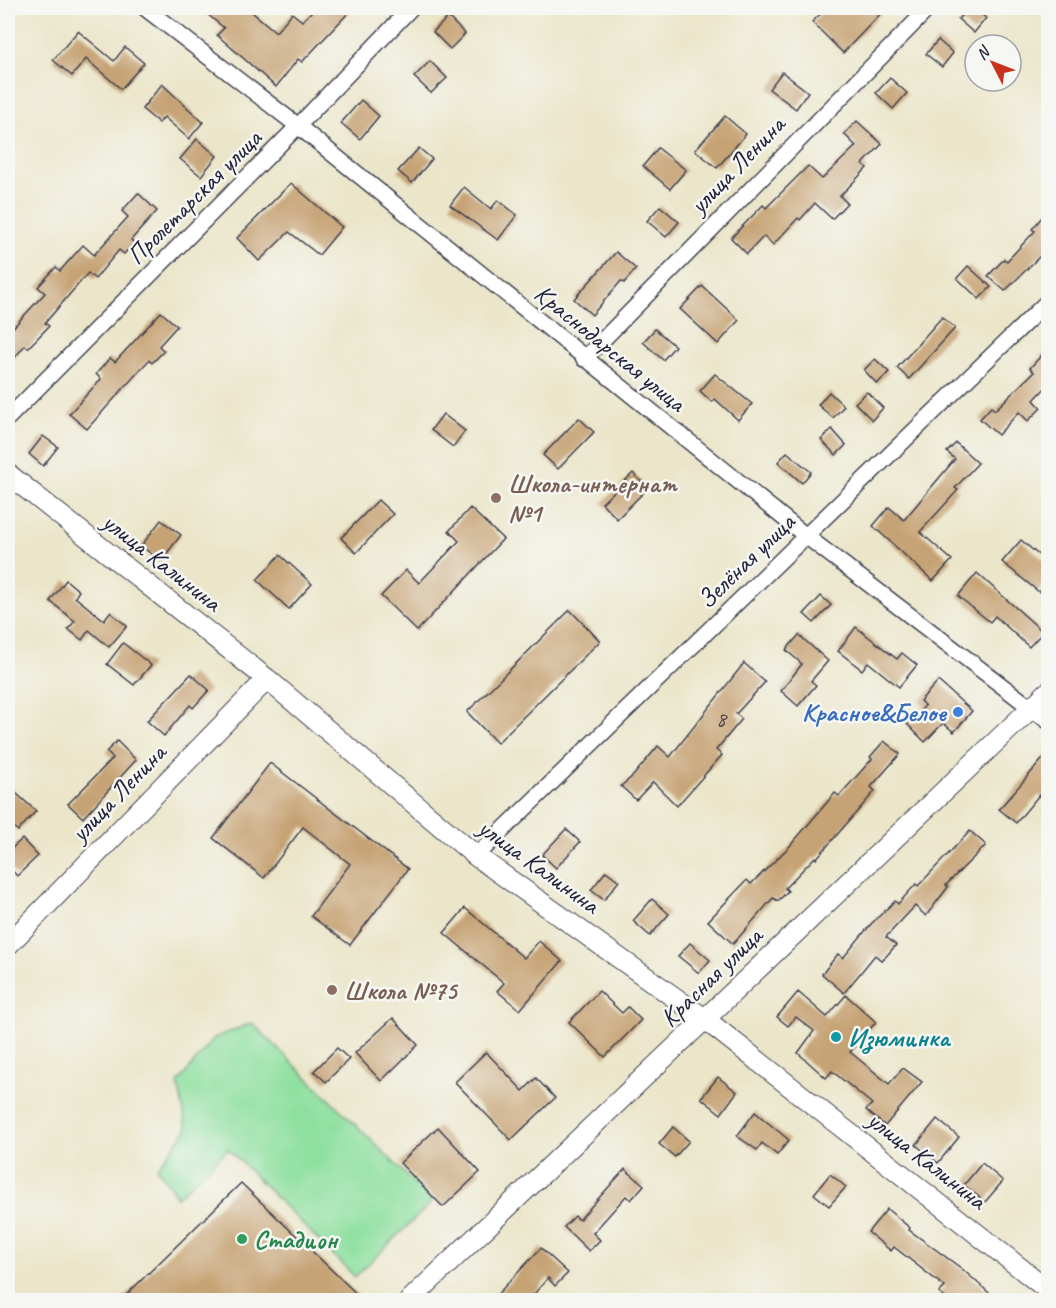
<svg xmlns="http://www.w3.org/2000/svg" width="1056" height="1308" font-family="Caveat,sans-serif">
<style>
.green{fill:#8fe0a0;stroke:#58816e;stroke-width:1.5}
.building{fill:#c6a375}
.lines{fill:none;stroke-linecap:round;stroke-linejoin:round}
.minor-casing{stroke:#403f50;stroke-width:18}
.tertiary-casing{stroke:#403f50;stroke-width:22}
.minor{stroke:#fff;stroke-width:15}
.tertiary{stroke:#fff;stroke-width:20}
.education-dot{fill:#8d6e63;stroke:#f6f6f2;stroke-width:2}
.shop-dot{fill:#3f7fe0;stroke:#f6f6f2;stroke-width:2}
.culture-dot{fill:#0f9aa8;stroke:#f6f6f2;stroke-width:2}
.leisure-dot{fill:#2e9e5b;stroke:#f6f6f2;stroke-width:2}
.labels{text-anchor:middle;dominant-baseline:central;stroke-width:5;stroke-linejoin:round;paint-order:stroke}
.number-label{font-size:22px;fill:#4b424a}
.street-label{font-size:26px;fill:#22223b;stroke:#f6f6f2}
.education-label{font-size:26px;font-weight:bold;fill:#785e54;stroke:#f6f6f2;text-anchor:start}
.shop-label{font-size:26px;font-weight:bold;fill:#366cbe;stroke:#f6f6f2;text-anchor:end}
.culture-label{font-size:26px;font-weight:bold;fill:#0d838f;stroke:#f6f6f2;text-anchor:start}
.leisure-label{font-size:26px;font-weight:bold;fill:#27864d;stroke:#f6f6f2;text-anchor:start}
</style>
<rect width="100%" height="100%" fill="#f6f6f2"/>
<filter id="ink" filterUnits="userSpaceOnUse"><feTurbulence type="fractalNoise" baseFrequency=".0167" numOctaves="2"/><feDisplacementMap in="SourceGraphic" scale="12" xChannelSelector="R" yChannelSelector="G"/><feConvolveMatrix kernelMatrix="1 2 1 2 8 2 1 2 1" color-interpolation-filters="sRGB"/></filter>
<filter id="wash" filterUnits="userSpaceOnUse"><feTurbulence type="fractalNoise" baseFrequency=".008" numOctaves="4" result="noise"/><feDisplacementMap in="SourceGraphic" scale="24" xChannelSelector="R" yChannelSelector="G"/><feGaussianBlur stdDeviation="1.35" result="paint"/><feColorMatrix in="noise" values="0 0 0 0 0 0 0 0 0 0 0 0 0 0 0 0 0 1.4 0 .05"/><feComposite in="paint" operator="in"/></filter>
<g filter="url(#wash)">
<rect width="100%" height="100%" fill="#ebe6ca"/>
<polygon class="green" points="252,1023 433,1201 355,1277 228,1149 177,1197 157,1168 187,1129 178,1083 214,1038"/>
<g id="blocks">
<g class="building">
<polygon points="200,8 247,8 276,32 292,13 302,21 315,8 353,8 302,62 298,59 276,87 217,35 224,28"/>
<polygon points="827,8 886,8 843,53 812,22"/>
<polygon points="969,8 974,8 986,18 974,33 958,19"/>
<polygon points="448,17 465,34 450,49 433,32"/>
<polygon points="78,31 114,61 125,47 144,63 121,89 86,59 72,76 53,60"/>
<polygon points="938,40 953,53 942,67 926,54"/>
<polygon points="430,61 447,78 431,93 414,77"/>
<polygon points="782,72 808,92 796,109 769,89"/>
<polygon points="890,78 907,93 893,109 876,93"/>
<polygon points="162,84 203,122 189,139 164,117 159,123 142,109"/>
<polygon points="361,100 379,116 360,139 341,123"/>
<polygon points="725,116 746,134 717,168 695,150"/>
<polygon points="857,121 882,144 863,164 867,168 840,196 847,203 832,219 815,203 800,220 798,218 773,245 764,236 747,254 731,238 763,205 766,208 808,166 822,179 856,146 844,134"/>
<polygon points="197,139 217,156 201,176 180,159"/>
<polygon points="419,148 432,159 412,183 398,171"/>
<polygon points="658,148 686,170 670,189 643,166"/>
<polygon points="291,183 342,227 319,255 289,232 259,261 237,238"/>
<polygon points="464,187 491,209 498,200 517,215 498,240 450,205"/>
<polygon points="138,193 157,211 131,240 134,243 124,254 119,250 95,279 88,273 45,323 49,326 28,348 25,345 8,366 8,333 45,293 38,287 56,267 60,271 83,245 94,255 128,217 122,211"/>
<polygon points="660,206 679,222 666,237 647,221"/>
<polygon points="1048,210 1048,248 1005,291 988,276 1004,259 1007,261 1035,231 1032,229"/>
<polygon points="616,252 636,269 624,283 621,281 592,315 574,299"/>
<polygon points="968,266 991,287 979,299 957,278"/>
<polygon points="702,286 739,320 718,344 680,309"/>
<polygon points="161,312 177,326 159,346 164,351 152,363 149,360 87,429 69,414 101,379 96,374 110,358 115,362"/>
<polygon points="942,317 955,328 909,379 897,368"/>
<polygon points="655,329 675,346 663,360 643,342"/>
<polygon points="1048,348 1048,385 1034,400 1041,408 1028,421 1019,412 998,435 980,419 991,407 995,410 1034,372 1030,368"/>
<polygon points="875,359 889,372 877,384 864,370"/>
<polygon points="715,374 752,404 738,420 715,399 712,402 700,391"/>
<polygon points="829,392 844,406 833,418 818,405"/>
<polygon points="867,392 883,408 872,420 855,403"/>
<polygon points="443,414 465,431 453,447 431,430"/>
<polygon points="579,418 594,432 558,469 543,455"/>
<polygon points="832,429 846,445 836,455 821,440"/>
<polygon points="43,436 58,447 43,466 29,454"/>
<polygon points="956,443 978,463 955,488 958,490 920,532 952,560 933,581 873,526 889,507 904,520 955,459 947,452"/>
<polygon points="787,452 811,472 802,483 778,462"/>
<polygon points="633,473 648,488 617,519 602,503"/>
<polygon points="378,500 393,514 356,553 341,538"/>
<polygon points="470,508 503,539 417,631 381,596 406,570 419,583 459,541 449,531"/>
<polygon points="161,520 181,535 161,561 141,546"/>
<polygon points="1021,540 1048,563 1048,580 1039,592 1002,562"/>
<polygon points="280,555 312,584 289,609 257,580"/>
<polygon points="977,573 1043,632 1029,647 995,616 990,622 958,596"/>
<polygon points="66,580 79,591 75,597 104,620 110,612 127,626 109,647 89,630 82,640 68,629 75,621 50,601"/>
<polygon points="821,596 831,605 814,623 804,614"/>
<polygon points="570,610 600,641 497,743 467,712"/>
<polygon points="856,627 897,659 902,653 917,665 899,687 868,662 862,670 838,651"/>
<polygon points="799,635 828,661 811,681 816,685 798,706 781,691 802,664 786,650"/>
<polygon points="123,643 151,665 134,685 107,664"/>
<polygon points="744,663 765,682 736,714 742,719 716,750 722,755 677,806 653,782 636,800 621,786 633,776 658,746 670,757"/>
<polygon points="191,674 209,690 193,708 190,705 164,736 147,721"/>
<polygon points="938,681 972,711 954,732 943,723 925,742 907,724 925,706 920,701"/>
<polygon points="117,741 136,760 83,818 68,804 113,758 106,752"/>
<polygon points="884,741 900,754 871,787 875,791 816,859 815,857 785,888 788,891 778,901 773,898 733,944 708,921 747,880 751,884 789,847 835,793 839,796 872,759 870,757"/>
<polygon points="1048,753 1048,803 1039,795 1016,823 999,809"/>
<polygon points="270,763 408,869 350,945 311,916 350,864 303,827 264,878 213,838"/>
<polygon points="8,786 36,811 18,831 8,822"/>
<polygon points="566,829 580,842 556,868 542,855"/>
<polygon points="970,831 986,845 946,885 948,887 926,916 915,906 886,937 896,945 882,961 875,955 844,993 822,974 838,954 843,958 871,924 895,901 898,904 916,884 918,886"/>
<polygon points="22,839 38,856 17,876 8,866 8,852"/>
<polygon points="606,871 619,881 604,900 591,890"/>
<polygon points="652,899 669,914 650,936 633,921"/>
<polygon points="465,908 524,958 539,941 562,961 520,1010 497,991 504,983 444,933"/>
<polygon points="690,943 710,960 699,973 678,956"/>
<polygon points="599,991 622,1013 628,1007 641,1020 605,1057 569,1022"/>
<polygon points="798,992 827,1017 846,995 876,1022 850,1052 889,1084 903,1068 922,1082 885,1126 866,1110 872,1104 832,1071 826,1078 798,1053 814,1031 796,1017 788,1026 777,1017"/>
<polygon points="393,1018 418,1045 381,1081 355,1053"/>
<polygon points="337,1048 349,1059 326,1082 314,1071"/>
<polygon points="486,1052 523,1091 536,1078 555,1098 511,1140 455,1082"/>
<polygon points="718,1077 737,1092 721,1114 701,1098"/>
<polygon points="755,1112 789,1140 777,1155 762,1143 757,1150 737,1136"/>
<polygon points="937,1119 959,1137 938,1163 916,1145"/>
<polygon points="438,1127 480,1172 443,1207 400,1163"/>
<polygon points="673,1127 689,1141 675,1157 659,1144"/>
<polygon points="982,1163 1003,1181 985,1202 964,1185"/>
<polygon points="625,1169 644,1185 631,1200 626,1196 593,1233 600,1240 589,1251 564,1227 575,1216 579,1220"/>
<polygon points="830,1174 846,1187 829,1206 814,1194"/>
<polygon points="241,1183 363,1300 121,1300"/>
<polygon points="887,1209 910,1228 909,1230 961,1268 997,1300 948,1300 939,1293 945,1287 894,1247 891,1251 868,1232"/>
<polygon points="541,1248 568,1273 555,1286 548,1278 529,1300 492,1300"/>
</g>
</g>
</g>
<g filter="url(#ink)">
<use href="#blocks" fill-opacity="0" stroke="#403f50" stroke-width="1.5"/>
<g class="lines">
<g class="minor-casing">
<g id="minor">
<polyline points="145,8 298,126 806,536 1048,721"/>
<polyline points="584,359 929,8"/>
<polyline points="8,418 298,126 411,8"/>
<polyline points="476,856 1048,301"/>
</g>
</g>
<g class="tertiary-casing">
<g id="tertiary">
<polyline points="8,474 267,679 476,856 706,1020 1048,1290"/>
<polyline points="8,945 267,679"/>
<polyline points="410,1300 1048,692"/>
</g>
</g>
<use href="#minor" class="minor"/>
<use href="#tertiary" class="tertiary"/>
</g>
</g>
<g class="education-dot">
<circle cx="496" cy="498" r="6"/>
<circle cx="332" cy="990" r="6"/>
</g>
<circle class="shop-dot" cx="958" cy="712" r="6"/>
<circle class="culture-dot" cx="836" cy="1037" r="6"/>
<circle class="leisure-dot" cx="242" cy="1239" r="6"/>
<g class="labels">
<g class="number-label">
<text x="721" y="719">8</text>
</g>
<g class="street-label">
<text transform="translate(737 165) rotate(-46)">улица Ленина</text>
<text transform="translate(194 197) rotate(-45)">Пролетарская улица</text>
<text transform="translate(610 348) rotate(39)">Краснодарская улица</text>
<text transform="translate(746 561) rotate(-44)">Зелёная улица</text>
<text transform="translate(162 562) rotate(38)">улица Калинина</text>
<text transform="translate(118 793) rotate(-46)">улица Ленина</text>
<text transform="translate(539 866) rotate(36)">улица Калинина</text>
<text transform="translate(711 977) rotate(-44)">Красная улица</text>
<text transform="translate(927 1160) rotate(38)">улица Калинина</text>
</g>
<g class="education-label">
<text x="508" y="483">Школа-интернат<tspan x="508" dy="30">№1</tspan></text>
<text x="344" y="990">Школа №75</text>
</g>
<g class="shop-label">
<text x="946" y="712">Красное&amp;Белое</text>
</g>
<g class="culture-label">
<text x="848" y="1037">Изюминка</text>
</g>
<g class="leisure-label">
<text x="254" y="1239">Стадион</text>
</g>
</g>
<rect width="1056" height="1308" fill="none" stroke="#f6f6f2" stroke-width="30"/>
<g transform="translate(993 63) rotate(312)"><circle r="28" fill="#f6f6f2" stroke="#a1a1a9" stroke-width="1.5"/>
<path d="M0-4.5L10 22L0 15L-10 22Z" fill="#c8321e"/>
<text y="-9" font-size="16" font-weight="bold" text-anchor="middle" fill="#22223b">N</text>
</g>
</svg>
